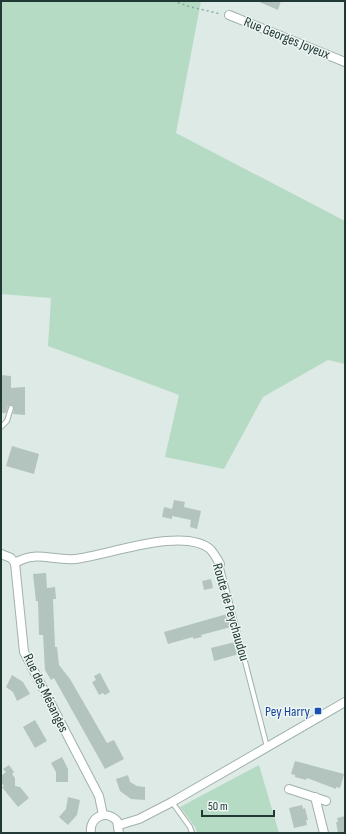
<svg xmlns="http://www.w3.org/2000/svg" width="346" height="834" font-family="'Sofia Sans Condensed',sans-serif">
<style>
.green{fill:#b6dbc5}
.building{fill:#b3c4bf}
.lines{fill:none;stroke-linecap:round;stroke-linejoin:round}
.service-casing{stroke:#a1b1ad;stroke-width:6}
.minor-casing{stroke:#a1b1ad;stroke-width:10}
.path{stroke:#7eada4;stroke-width:1.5;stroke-dasharray:2 3;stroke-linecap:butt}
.service{stroke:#fff;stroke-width:4}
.minor{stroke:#fff;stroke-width:8}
.transit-dot{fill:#1a4fb4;stroke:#eef6f3;stroke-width:1.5}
.labels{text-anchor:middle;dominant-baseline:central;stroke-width:3;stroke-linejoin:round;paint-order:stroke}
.street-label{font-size:14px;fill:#203935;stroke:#eef6f3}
.transit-label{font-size:14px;fill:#164399;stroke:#eef6f3;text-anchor:end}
</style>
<rect width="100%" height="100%" fill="#deeae6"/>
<g class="green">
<polygon points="1,1 201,1 176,133 345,221 345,364 328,360 263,397 224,469 165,457 179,395 48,346 51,298 1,294"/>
<polygon points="259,765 279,833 197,833 195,827 180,807"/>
</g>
<g class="building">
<polygon points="257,1 281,1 278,10"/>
<polygon points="1,375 11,376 11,388 25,387 25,415 13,414 14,408 12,405 8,406 6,413 1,413"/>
<polygon points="12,446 39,454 34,474 6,466"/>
<polygon points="174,500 185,502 184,507 201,511 197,529 190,527 191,520 172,516 172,519 162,517 164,507 172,509"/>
<polygon points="46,573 47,588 55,587 56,599 53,599 55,647 57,647 59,665 70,679 107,743 114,740 124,759 105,769 54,678 51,680 45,670 43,635 39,635 38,601 36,601 33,574"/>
<polygon points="211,579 213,588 204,590 202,581"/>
<polygon points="227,614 231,627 201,635 202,637 193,639 193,637 168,644 164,632"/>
<polygon points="235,642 239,654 214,661 211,648"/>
<polygon points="100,673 110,692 105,695 103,693 99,695 92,682 96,680 94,676"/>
<polygon points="12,675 23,682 30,694 17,701 13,692 6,687"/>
<polygon points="35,720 47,741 35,748 23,727"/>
<polygon points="62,757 68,769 68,782 56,782 56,772 51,763"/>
<polygon points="295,761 344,774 340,788 336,787 336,789 307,778 306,780 295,777 295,775 291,774"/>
<polygon points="9,765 14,772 12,774 15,778 15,786 20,787 29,798 18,807 2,787 4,786 1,782 1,776 6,772 3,769"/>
<polygon points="128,775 130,782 137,786 145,787 145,800 131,799 120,791 116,779"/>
<polygon points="68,797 80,800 77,815 68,825 59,817 66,809"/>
<polygon points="302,805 303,809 305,808 308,820 306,820 307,825 294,828 289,808"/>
<polygon points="345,816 345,833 338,833 336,822 338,822 337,818"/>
</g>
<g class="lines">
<g class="service-casing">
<g id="service">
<polyline points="1,427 7,421 11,408"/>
<polyline points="220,564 267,747"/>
<polyline points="172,802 190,827 192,833"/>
</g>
</g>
<g class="minor-casing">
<g id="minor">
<polyline points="229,15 345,62"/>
<polyline points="1,554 11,558 15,563"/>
<polyline points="15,563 24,652 99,796 103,815"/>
<path d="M 15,563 C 36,550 52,561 75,559 C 106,556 183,526 210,549 C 214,553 217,559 220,564"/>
<polyline points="289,789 326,801"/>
<polyline points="315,797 324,833"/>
<polyline points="119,825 139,819 172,802 345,702"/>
<path d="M 91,833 C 89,817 106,809 117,821 L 119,833"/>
</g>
</g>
<polyline class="path" points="173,1 191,7 221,14"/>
<use href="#service" class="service"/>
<use href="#minor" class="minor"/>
</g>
<rect class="transit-dot" x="314" y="707" width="8" height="8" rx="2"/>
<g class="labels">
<g class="street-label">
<text transform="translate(287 38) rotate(22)">Rue Georges Joyeux</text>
<text transform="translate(231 612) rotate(74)">Route de Peychaudou</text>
<text transform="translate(46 693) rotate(64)">Rue des Mésanges</text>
</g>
<g class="transit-label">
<text x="310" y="711">Pey Harry</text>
</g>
</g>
<rect width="346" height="834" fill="none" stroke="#203935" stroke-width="4"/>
<path d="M202 810v6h72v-6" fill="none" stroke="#203935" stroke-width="2"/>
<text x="208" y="810" font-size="12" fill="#203935" stroke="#eef6f3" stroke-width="3" paint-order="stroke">50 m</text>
</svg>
